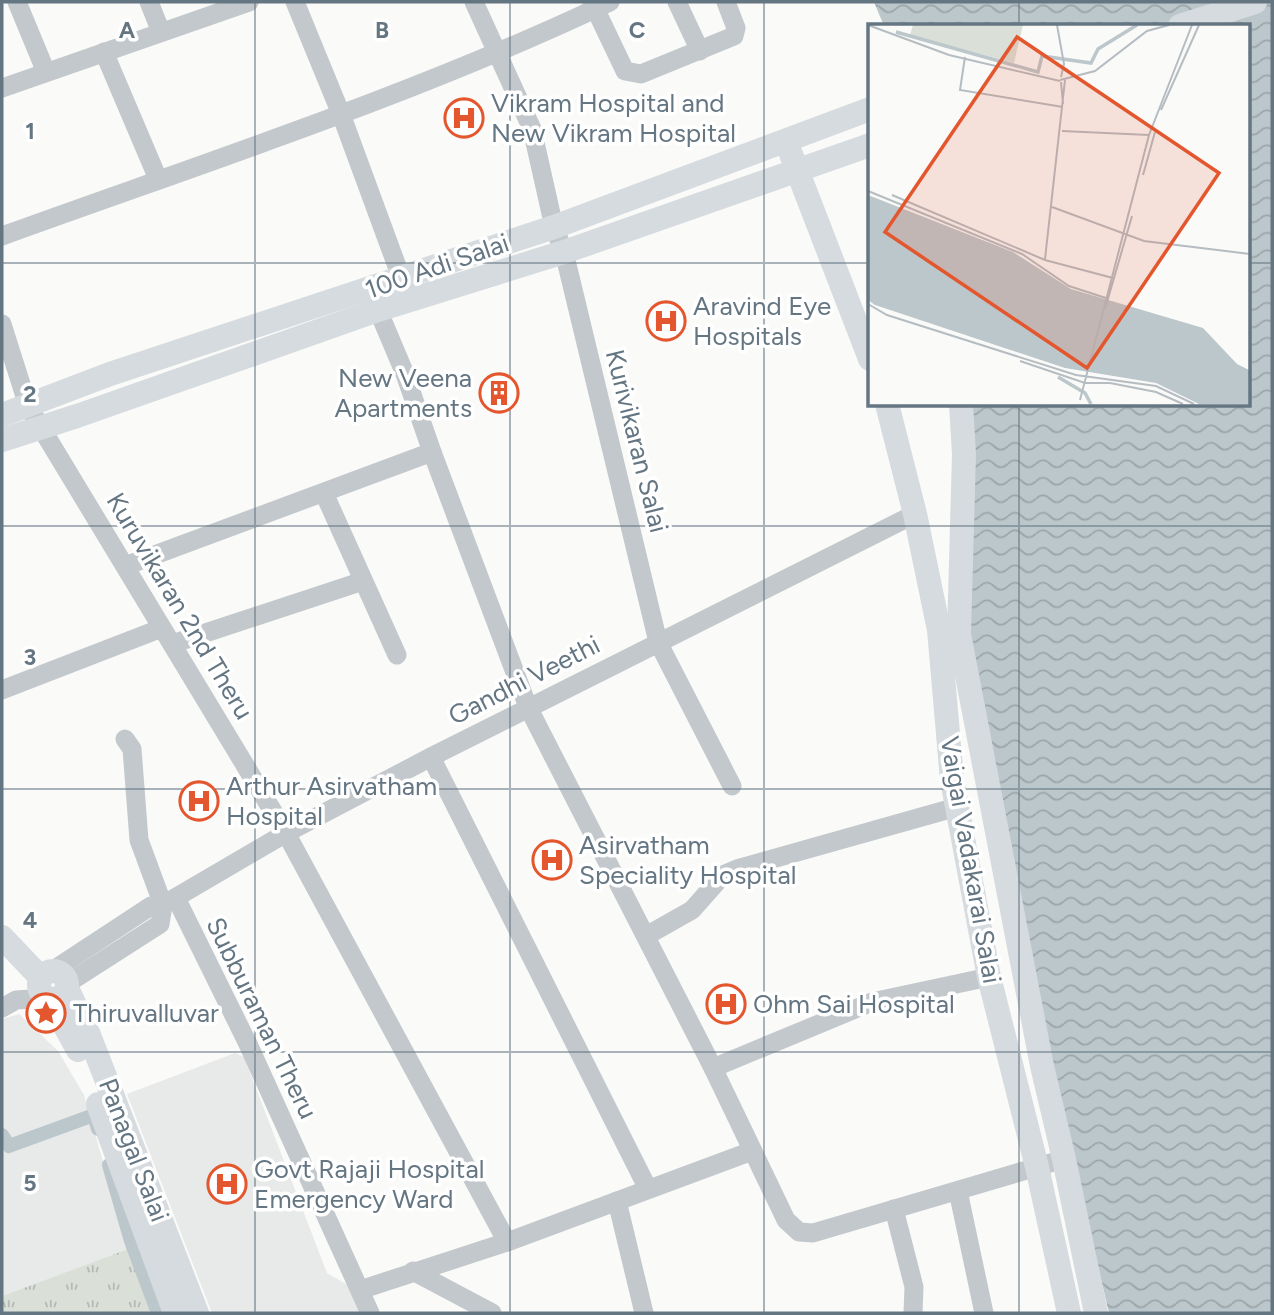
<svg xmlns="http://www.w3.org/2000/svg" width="1274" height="1315" font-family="Figtree,sans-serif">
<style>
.built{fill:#e8e9e9}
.park{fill:url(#park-tufts)}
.water{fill:url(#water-waves)}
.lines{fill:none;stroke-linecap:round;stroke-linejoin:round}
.canal{stroke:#bbc7cb;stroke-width:14}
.minor{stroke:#c3c8cc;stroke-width:19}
.major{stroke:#d6dbdf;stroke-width:24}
.grid{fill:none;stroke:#657683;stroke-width:2;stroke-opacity:0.55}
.labels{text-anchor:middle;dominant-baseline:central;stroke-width:7;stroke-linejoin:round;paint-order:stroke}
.poi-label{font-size:26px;fill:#657683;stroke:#fff;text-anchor:start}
.street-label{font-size:26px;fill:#657683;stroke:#fff}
.inset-river{fill:none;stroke:#bbc7cb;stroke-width:3.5}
.inset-road{fill:none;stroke:#b5bdc2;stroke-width:2}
.view{fill:#e4572e;fill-opacity:0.15;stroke:#e4572e;stroke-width:3.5}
.inset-edge{fill:none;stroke:#657683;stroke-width:3.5}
.grid-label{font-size:23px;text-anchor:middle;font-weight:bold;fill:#657683;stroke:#fff;stroke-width:7;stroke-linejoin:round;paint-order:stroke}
</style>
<defs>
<pattern id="park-tufts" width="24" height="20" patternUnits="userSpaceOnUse" patternTransform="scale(1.75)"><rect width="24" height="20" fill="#dadfd7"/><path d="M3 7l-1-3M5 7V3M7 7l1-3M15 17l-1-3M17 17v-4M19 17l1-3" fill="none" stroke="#b4b9b4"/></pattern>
<pattern id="water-waves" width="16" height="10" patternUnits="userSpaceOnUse" patternTransform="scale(1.75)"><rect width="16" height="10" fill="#bbc7cb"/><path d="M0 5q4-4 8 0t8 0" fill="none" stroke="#9ca6aa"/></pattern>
</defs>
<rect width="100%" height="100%" fill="#fafaf8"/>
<g class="built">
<polygon points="19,1014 58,1051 84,1095 128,1249 2,1296 2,1019"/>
<polygon points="235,1053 244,1057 327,1273 358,1291 366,1313 212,1313 127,1094"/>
</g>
<polygon class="park" points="128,1249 152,1313 2,1313 2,1296"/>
<polygon class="water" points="874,2 1272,2 1272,1313 1109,1313 1069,1144 977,685 967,606 971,404 1248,404 1248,26 884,26"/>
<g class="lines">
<g class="canal">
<polyline points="2,1135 9,1146 94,1115 98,1129"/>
<polyline points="109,1165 131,1241 158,1313"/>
</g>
<g class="minor">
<polyline points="17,2 46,72"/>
<polyline points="149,2 161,32"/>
<polyline points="295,2 341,114 405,288"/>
<polyline points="474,2 532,129 554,227 564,252 658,642 732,786"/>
<polyline points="592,2 625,71 641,74 734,36 736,28 726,2"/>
<polyline points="677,2 700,51"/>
<polyline points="104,52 158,179"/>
<polyline points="2,88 249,2"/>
<path d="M 2,236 C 206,162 414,95 610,2"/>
<polyline points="376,298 378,310 405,374 432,452 528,707 713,1068 786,1220 799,1232 813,1233 1064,1159"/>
<polyline points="2,324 28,406 286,833 507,1242"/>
<polyline points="324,493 397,655"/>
<polyline points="125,566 432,452"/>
<polyline points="172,644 363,581"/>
<polyline points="2,690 162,628"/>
<polyline points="125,739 132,749 139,840 163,905"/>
<polyline points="431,757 648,1189"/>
<polyline points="176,898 248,1044 370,1313"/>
<polyline points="646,936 692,910 723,875 737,869 957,807"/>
<polyline points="52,971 151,906 163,905 286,833 431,757 915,514"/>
<polyline points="68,983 160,924 163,905"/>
<polyline points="2,1008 16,1000 47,998"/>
<polyline points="713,1068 872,1002 989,977"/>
<polyline points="958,1191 984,1313"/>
<polyline points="617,1201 644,1313"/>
<polyline points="894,1209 914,1287 913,1313"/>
<polyline points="413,1271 492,1313"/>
<polyline points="360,1290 507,1242 752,1151"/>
</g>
<g class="major">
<polyline points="1180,26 1255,2"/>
<polyline points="791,154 870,359"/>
<polyline points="887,404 915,514 939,630 952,780 989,977 1037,1167 1069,1313"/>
<polyline points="961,404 964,454 959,634 1042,1066 1064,1159 1096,1313"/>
<polyline points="2,415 110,374 554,227 870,109"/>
<polyline points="2,440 77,416 378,310 564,252 870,145"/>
<polyline points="2,937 41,978"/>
<circle cx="53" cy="985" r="14"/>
<polyline points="67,988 89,1035 197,1313"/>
<polyline points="50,999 78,1050"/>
<polyline points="98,1104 175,1313"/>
</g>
</g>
<path class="grid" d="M 255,2 L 255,1313M 510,2 L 510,1313M 764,2 L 764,1313M 1019,2 L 1019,26M 2,263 L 870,263M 1248,263 L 1272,263M 1019,404 L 1019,1313M 2,526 L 1272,526M 2,789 L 1272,789M 2,1052 L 1272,1052"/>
<defs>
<g id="hospital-ring" transform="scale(2.0125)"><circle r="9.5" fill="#fff" stroke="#e4572e" stroke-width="1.5"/><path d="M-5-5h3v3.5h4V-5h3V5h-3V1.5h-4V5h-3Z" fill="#e4572e"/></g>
<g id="building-ring" transform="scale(2.0125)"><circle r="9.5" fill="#fff" stroke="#e4572e" stroke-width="1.5"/><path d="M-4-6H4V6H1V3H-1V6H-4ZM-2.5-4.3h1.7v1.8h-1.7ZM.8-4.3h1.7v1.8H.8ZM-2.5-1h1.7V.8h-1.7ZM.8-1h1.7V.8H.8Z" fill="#e4572e"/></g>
<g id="sight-ring" transform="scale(2.0125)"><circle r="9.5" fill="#fff" stroke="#e4572e" stroke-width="1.5"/><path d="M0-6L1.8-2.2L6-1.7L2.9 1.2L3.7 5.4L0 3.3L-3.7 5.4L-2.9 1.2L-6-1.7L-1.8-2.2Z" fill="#e4572e"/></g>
</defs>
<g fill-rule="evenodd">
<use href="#hospital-ring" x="464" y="118"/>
<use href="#hospital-ring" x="666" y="321"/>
<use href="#building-ring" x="499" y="393"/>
<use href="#hospital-ring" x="199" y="801"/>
<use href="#hospital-ring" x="552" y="860"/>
<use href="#hospital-ring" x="726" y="1004"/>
<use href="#sight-ring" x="46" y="1013"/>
<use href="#hospital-ring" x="227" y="1184"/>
</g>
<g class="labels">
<g class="poi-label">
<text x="491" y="103">Vikram Hospital and<tspan x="491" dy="30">New Vikram Hospital</tspan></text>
<text x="693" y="306">Aravind Eye<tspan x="693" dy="30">Hospitals</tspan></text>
<text x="472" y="378" text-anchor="end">New Veena<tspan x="472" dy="30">Apartments</tspan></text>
<text x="226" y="786">Arthur Asirvatham<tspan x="226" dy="30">Hospital</tspan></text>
<text x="579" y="845">Asirvatham<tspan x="579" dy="30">Speciality Hospital</tspan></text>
<text x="753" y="1004">Ohm Sai Hospital</text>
<text x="73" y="1013">Thiruvalluvar</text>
<text x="254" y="1169">Govt Rajaji Hospital<tspan x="254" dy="30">Emergency Ward</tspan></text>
</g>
<g class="street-label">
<text transform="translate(437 266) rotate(-19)">100 Adi Salai</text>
<text transform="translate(637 441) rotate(76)">Kurivikaran Salai</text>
<text transform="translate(180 606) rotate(59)">Kuruvikaran 2nd Theru</text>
<text transform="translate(524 680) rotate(-27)">Gandhi Veethi</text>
<text transform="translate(971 860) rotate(80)">Vaigai Vadakarai Salai</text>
<text transform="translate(262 1018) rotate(64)">Subburaman Theru</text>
<text transform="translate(134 1150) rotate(69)">Panagal Salai</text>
</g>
</g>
<g transform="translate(868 24)">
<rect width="382" height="382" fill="#fafaf8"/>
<path d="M 45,1 L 155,1 L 146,39 L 42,11 Z" fill="#dadfd7"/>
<path d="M 0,171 L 145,228 L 203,265 L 335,304 L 369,340 L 381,346 L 381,380 L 331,380 L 288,359 L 197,344 L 7,281 L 0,276 Z" fill="#bbc7cb"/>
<path class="inset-river" d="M 28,8 L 170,48 L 174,32 L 223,39 L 230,25 L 269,1M 190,353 L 217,369 L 223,380"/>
<path class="inset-road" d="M 0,1 L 81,31 L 192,57M 189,1 L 196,40 L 193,53M 97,33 L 92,66 L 195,83M 192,56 L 227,47 L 279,7 L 301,1M 193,58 L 195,80M 293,86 L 331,1M 194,107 L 281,111M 275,151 L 287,108M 0,167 L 154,230 L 201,262 L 241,275M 24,171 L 177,236 L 245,254M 184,183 L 276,217 L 382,230M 177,235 L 197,56M 0,280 L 19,291 L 208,351 L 288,362 L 326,380M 237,285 L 264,192M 152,337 L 217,359 L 242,359 L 288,368 L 315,380M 212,376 L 281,111 L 324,1"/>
<path class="view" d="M 149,13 L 351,149 L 219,344 L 17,208 Z"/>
<rect width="382" height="382" class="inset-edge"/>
</g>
<g class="grid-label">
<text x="127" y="38">A</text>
<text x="382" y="38">B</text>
<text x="637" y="38">C</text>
<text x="30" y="139">1</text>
<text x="30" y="402">2</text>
<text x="30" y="665">3</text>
<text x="30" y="928">4</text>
<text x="30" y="1191">5</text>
</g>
<rect width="1274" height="1315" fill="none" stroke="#657683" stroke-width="7"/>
</svg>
